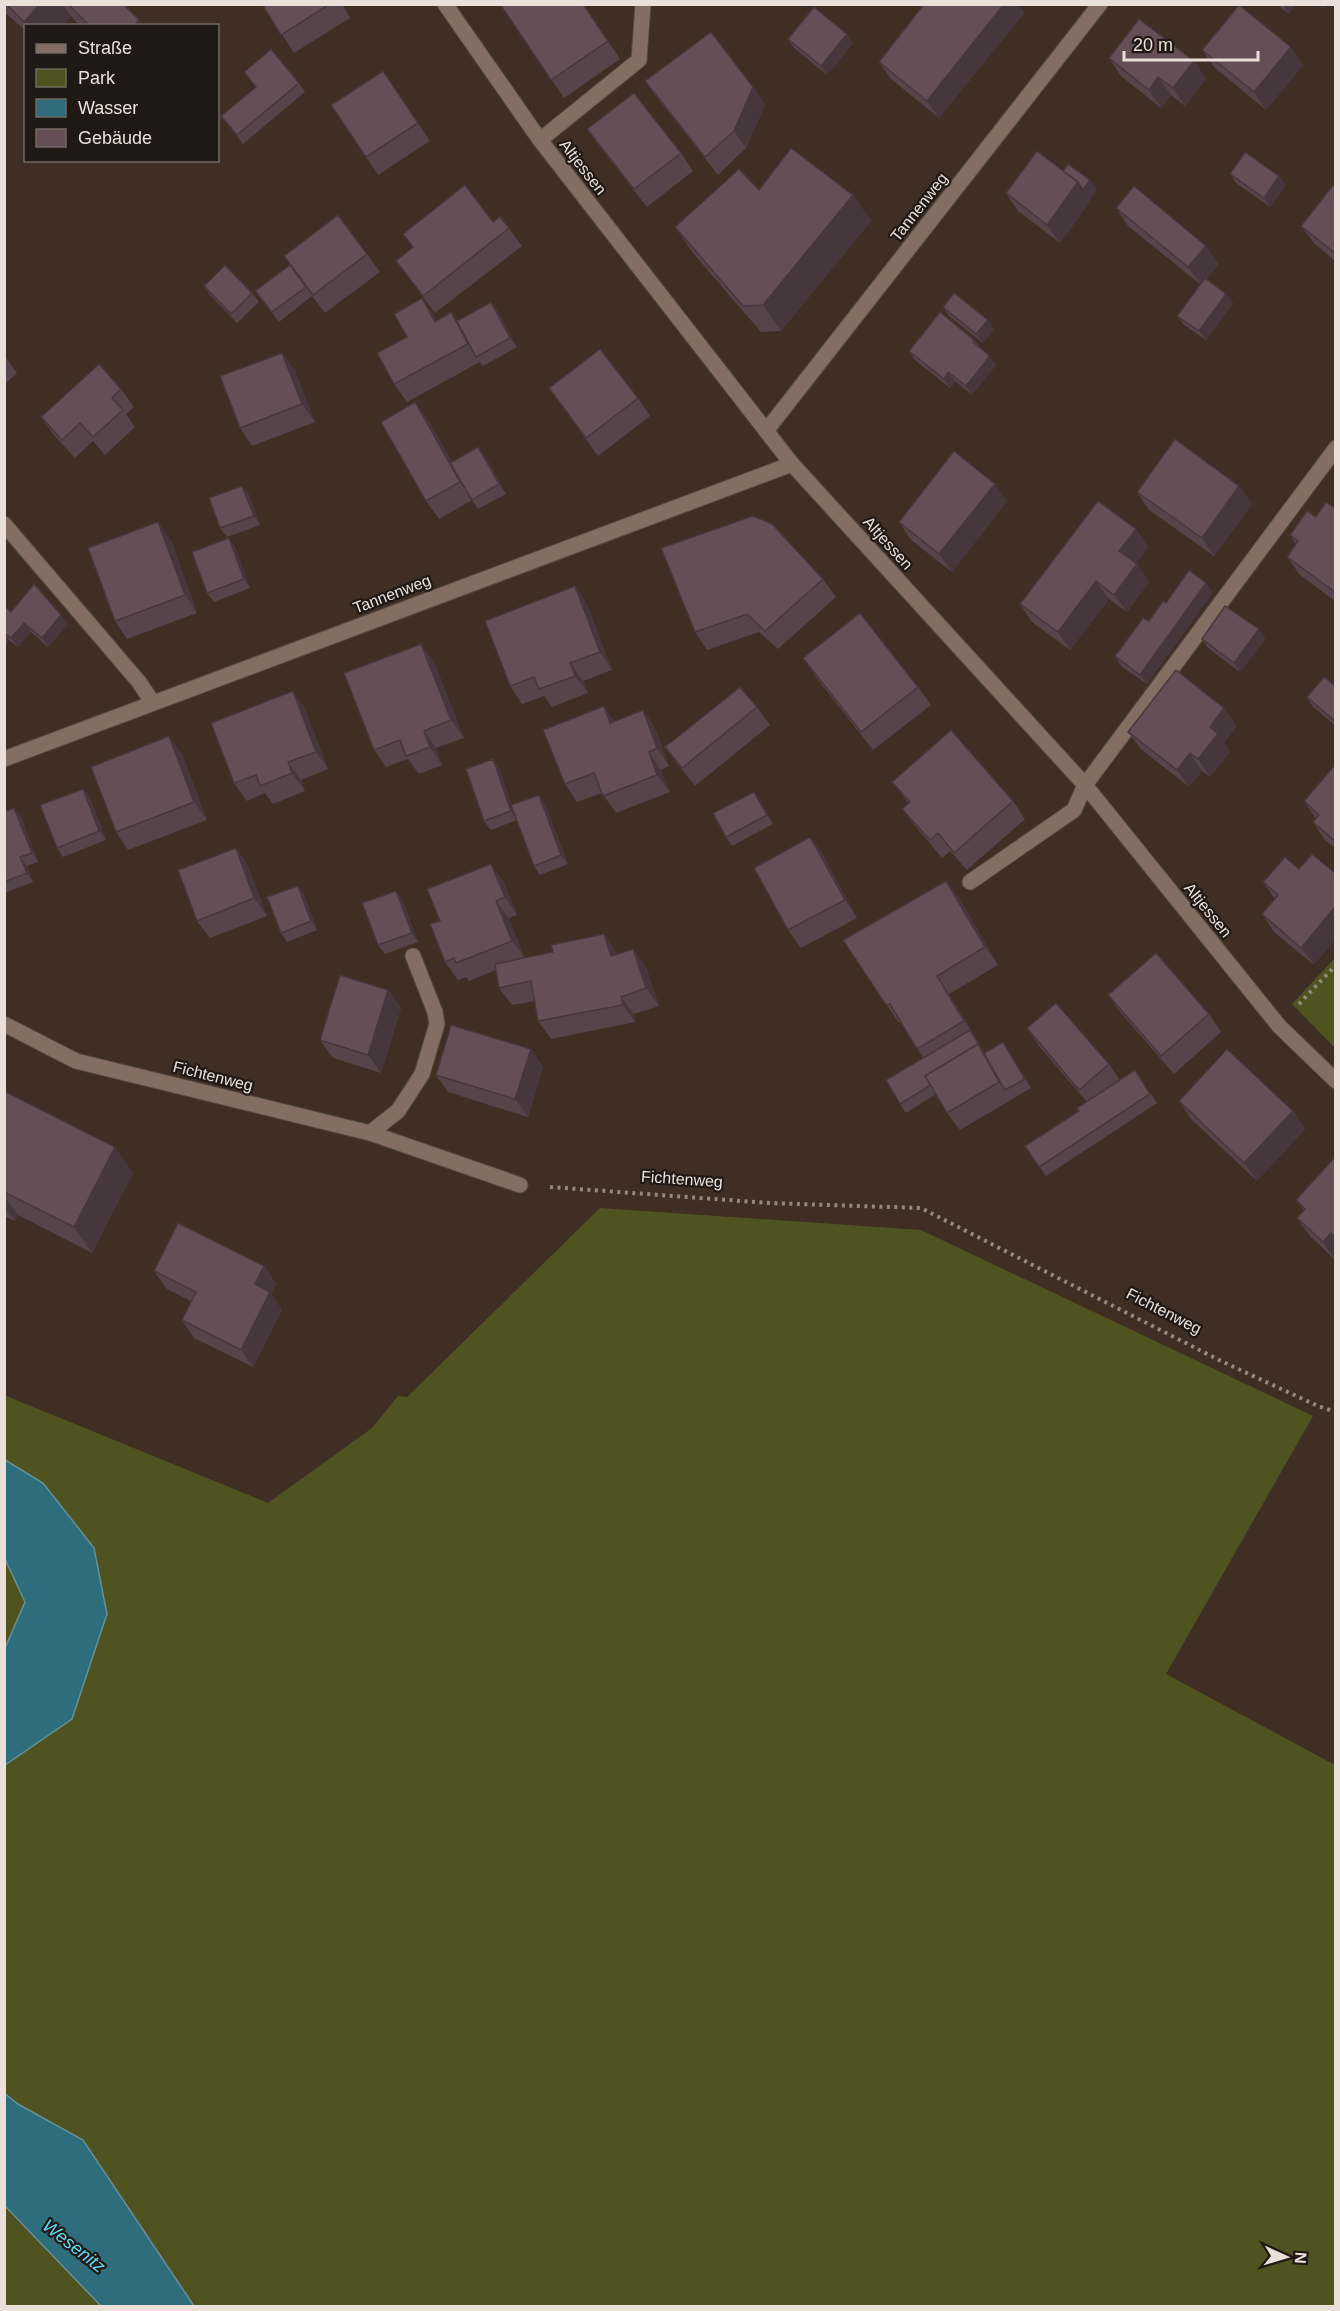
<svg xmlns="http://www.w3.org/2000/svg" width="1340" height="2311" font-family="Arial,sans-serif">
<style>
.green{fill:#4f5320}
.water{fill:#2e6d7b;stroke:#679097;stroke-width:1.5}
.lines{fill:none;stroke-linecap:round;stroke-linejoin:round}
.minor-casing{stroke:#584b42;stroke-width:17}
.path{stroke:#968880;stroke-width:4;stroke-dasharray:3 4.5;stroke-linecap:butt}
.minor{stroke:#826e63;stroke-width:15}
.wall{fill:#56444b}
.shaded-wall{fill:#46373d}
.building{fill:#644f57;stroke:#46373d;stroke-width:1.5}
.labels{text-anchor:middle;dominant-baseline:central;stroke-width:4.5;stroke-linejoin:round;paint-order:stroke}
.street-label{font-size:16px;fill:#ebe0d9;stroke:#201814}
.water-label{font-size:18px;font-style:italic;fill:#61dcf7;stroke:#201814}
</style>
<rect width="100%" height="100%" fill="#3e2e24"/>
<g class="green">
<polygon points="1335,958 1335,1048 1292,1004"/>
<polygon points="600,1208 921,1230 1313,1416 1166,1674 1335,1765 1335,2306 5,2306 4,1395 268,1503 372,1428 398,1396 407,1397"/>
</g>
<g class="water">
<polygon points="5,1460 43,1483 94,1548 107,1614 72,1719 5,1765 5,1648 25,1602 5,1559"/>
<polygon points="4,2093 18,2104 83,2140 194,2306 101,2306 5,2206"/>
</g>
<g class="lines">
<g class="minor-casing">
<g id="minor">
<polyline points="445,4 540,140 792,464 1085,785 1279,1026 1336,1081"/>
<polyline points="540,140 639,60 643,4"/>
<polyline points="766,431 1100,4"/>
<polyline points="4,524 139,682 153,703"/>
<polyline points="4,759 792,464"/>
<polyline points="970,882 1074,810 1085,785 1336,448"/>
<polyline points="4,1024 76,1061 370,1133 520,1185"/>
<polyline points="370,1133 398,1111 422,1074 437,1024 435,1012 413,956"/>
</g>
</g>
<g class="path">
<polyline points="1299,1004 1336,965"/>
<polyline points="550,1187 769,1203 921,1208 1221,1361 1318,1406 1336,1412"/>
</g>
<use href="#minor" class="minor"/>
</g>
<g class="wall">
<polygon points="4,4 123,4 143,26 80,26 71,16 62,26 26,26 26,31 4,12"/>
<polygon points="262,4 342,4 350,18 294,53"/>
<polygon points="500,4 583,4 620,59 564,98"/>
<polygon points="924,4 1018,4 1024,13 939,118 891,79 879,62"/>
<polygon points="1277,4 1296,4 1289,14"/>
<polygon points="788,39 853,43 827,75 794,48"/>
<polygon points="1202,50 1303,65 1266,110 1214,67"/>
<polygon points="1109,58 1194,61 1206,79 1185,106 1171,95 1161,108 1121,76"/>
<polygon points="244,72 299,83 305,92 243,144 221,116 256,87"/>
<polygon points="645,81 753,87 765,105 746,148 718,175 658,99"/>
<polygon points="395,88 430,141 378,175 366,157"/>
<polygon points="587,129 681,153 693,171 647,207 600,147"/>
<polygon points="1063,171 1090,180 1097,189 1090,199 1091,200 1060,243 1018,211 1006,193"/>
<polygon points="1230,174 1279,176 1286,185 1270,207 1236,183"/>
<polygon points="1335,183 1335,261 1314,243 1301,226"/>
<polygon points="759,190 853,195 871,221 781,331 761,332 693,253 675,227"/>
<polygon points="1116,208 1219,264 1206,279 1226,294 1233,303 1206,340 1184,325 1177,316 1200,284 1128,226"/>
<polygon points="500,217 522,246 435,313 396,261 493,222"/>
<polygon points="367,254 380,272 325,313 312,296 279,322 255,291"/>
<polygon points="204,286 252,293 259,302 237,323 210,295"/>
<polygon points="422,298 437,321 457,321 491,302 498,312 517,347 483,366 480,362 407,402 394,384 407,337"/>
<polygon points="943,307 988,320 994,329 983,343 949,316"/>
<polygon points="974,340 980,347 996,365 972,395 955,381 950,388 915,360 909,351"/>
<polygon points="282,353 295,371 315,422 252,446 240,428"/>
<polygon points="4,355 17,373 4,385"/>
<polygon points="549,388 638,398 650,416 598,456"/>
<polygon points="121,389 134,407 126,414 135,427 105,455 93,441 75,458 54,435 41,417"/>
<polygon points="428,420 452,462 485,456 506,494 478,509 472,500 439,519 426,501"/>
<polygon points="242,486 249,495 260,525 227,537 220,528"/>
<polygon points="1239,486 1252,504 1214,556 1149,510 1137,492"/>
<polygon points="1007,501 952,572 911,540 899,522"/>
<polygon points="1335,508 1335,601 1299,574 1287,557 1296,544 1290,535 1316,517"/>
<polygon points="1136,529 1148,547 1136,563 1149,582 1127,612 1109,599 1070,650 1032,622 1020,604"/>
<polygon points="171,540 197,613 127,639 115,621"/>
<polygon points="235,547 250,588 214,602 207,593"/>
<polygon points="823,579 836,597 778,649 759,632 707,650 695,632"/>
<polygon points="1213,592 1147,684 1121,666 1115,656 1149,621"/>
<polygon points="587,604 612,670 583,681 588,693 552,707 544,696 522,704 510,686"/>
<polygon points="4,606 11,612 68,624 48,647 31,632 18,647 9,640 4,646"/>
<polygon points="1259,629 1265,639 1240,672 1208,648 1202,639"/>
<polygon points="803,658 918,687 931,705 873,750 815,676"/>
<polygon points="434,662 464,738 436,748 442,765 419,774 408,759 386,767 374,750"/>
<polygon points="1335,686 1335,725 1313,707 1307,697"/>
<polygon points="757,707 770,725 695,786 678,765 665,747"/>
<polygon points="305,709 328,769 301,780 305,791 273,804 265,793 247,801 234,783"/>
<polygon points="643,710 655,728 669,766 661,770 670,792 616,813 602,793 577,802 565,784 614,722"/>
<polygon points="1237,726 1224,743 1230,752 1210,777 1202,771 1189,787 1141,749 1128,732"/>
<polygon points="182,754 207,820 128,850 116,832"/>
<polygon points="1335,767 1335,848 1325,840 1313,822 1316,819 1304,801"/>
<polygon points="499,768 512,805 539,795 545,804 568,864 540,875 534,866 517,820 491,830 484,821"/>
<polygon points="892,782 1013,801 1025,819 967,870 950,851 942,858 915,826 902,809 908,803"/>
<polygon points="83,789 90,798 106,840 63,857 57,848"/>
<polygon points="754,792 761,801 773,824 732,846 726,837"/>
<polygon points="4,812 21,817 38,862 27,866 33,882 4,893"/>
<polygon points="810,837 823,855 857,918 801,948 788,930"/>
<polygon points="236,848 248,866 267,916 210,938 197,921"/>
<polygon points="1285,857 1314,965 1274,932 1262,914 1275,899 1263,882"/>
<polygon points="946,881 959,898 998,965 949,994 985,1053 1009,1051 1031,1088 960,1130 947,1113 936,1094 906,1113 900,1104 923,1058 901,1022 899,1023 843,940"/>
<polygon points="504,882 517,915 509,918 524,958 616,952 617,954 633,949 646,967 659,1006 634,1014 635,1022 551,1039 538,1021 535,1001 512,1005 499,988 496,970 469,981 466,977 458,980 445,962 440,921"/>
<polygon points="298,886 304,895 317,930 287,942 281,933"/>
<polygon points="402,900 418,942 385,954 378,945"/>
<polygon points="388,990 401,1008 381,1073 333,1058 320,1040"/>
<polygon points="1108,995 1209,1014 1221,1032 1174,1074 1121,1013"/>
<polygon points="1027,1028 1109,1064 1120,1080 1135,1070 1157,1103 1046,1176 1025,1146 1079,1111 1087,1102 1039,1046"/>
<polygon points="531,1049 543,1067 528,1117 448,1092 436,1075"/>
<polygon points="4,1091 133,1173 92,1253 18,1215 15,1221 4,1216"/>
<polygon points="1179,1101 1293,1111 1305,1129 1257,1181 1191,1119"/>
<polygon points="1335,1157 1335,1260 1310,1236 1297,1218 1304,1211 1296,1200"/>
<polygon points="264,1266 276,1284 271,1294 282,1310 253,1367 194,1338 182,1320 191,1301 167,1289 154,1271"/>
</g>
<g class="shaded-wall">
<polygon points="40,4 62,4 71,16 62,26 27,26 24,22"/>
<polygon points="1004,4 1018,4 1024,13 939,118 927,101"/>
<polygon points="1282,4 1296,4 1289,14"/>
<polygon points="1319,4 1326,4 1323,9"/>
<polygon points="139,20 143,26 134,26"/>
<polygon points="847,34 853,43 827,75 821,66"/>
<polygon points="1291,47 1303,65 1266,110 1254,92"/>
<polygon points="1194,61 1206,79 1185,106 1173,88"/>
<polygon points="1158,77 1171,95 1161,108 1149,90"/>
<polygon points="753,87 765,105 746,148 734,131"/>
<polygon points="1279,176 1286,185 1270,207 1264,198"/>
<polygon points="1090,180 1097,189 1090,199 1091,200 1060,243 1047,225 1078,182"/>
<polygon points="853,195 871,221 781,331 763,305"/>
<polygon points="1206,246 1219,264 1201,285 1188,267"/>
<polygon points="1226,294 1233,303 1206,340 1199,331"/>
<polygon points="422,298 434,316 448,340 435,322"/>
<polygon points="491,302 498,312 517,347 510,338"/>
<polygon points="988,320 994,329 983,343 976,334"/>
<polygon points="282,353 295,371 315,422 302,404"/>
<polygon points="990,356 996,365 972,395 966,386"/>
<polygon points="948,372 955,381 950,388 944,379"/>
<polygon points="415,402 428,420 473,500 460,482"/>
<polygon points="478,447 485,456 506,494 499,484"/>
<polygon points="995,484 1007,501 952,572 939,554"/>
<polygon points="242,486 249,495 260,525 254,516"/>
<polygon points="1239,486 1252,504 1214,556 1202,538"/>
<polygon points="158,522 171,540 197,613 185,595"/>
<polygon points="1136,529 1148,547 1132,569 1119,551"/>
<polygon points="229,538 235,547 250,588 244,579"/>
<polygon points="1137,564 1149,582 1127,612 1114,595"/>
<polygon points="1096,581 1109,599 1070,650 1058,632"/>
<polygon points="1206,583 1213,592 1147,684 1140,675"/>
<polygon points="575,586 587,604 612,670 600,652"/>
<polygon points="61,615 68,624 48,647 42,638"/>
<polygon points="24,623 31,632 18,647 11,638"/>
<polygon points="1259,629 1265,639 1240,672 1234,663"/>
<polygon points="4,634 9,640 4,646"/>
<polygon points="421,644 434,662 464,738 451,720"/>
<polygon points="570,663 583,681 588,693 575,676"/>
<polygon points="293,691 305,709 328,769 316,752"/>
<polygon points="604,706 616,724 610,723"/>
<polygon points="1224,708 1237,726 1224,743 1230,752 1210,777 1198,759 1210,727"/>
<polygon points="643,710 655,728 669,766 657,748"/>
<polygon points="424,731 436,748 442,765 430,747"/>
<polygon points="169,736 182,754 207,820 194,802"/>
<polygon points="649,752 661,770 670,792 657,775"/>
<polygon points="1190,753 1202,771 1189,787 1177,770"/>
<polygon points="493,759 499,768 517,820 511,811"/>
<polygon points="288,762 301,780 305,791 292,773"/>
<polygon points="83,789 90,798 106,840 99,831"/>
<polygon points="754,792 761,801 773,824 767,815"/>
<polygon points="539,795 545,804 568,864 561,855"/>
<polygon points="14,808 21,817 38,862 32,853"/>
<polygon points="810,837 823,855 857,918 845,900"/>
<polygon points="236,848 248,866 267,916 254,898"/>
<polygon points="20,857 27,866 33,882 27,873"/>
<polygon points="491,864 504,882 517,915 505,897"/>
<polygon points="946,881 959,898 998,965 985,947"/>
<polygon points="298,886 304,895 317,930 311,921"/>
<polygon points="396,891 402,900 418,942 412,933"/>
<polygon points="496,901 509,918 525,958 512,941"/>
<polygon points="1335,907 1335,940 1314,965 1301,948"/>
<polygon points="604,934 616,952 624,974 611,956"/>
<polygon points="633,949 646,967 659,1006 646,988"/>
<polygon points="937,976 949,994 1006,1090 1005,1090 999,1082 970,1030"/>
<polygon points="388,990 401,1008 381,1073 368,1055"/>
<polygon points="621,997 634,1014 635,1022 623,1005"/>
<polygon points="1003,1042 1009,1051 1031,1088 1025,1079"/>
<polygon points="531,1049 543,1067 528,1117 515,1099"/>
<polygon points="1293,1111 1305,1129 1257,1181 1244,1163"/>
<polygon points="115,1147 133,1173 92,1253 74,1227"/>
<polygon points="4,1196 18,1215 15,1221 4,1207"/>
<polygon points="1331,1233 1335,1240 1335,1260 1323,1242"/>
<polygon points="264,1266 276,1284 271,1294 282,1310 253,1367 241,1350 255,1284"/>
</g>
<g class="building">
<polygon points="6,4 40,4 24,22"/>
<polygon points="68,4 123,4 139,20 134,26 90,26"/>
<polygon points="262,4 330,4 281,35"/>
<polygon points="500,4 583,4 608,41 551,80"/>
<polygon points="924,4 1004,4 927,101 879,62"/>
<polygon points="1239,5 1291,47 1254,92 1202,50"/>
<polygon points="814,7 847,34 821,66 788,39"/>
<polygon points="1139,19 1194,61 1173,88 1158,77 1149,90 1109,58"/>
<polygon points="711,32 753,87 734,131 705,157 645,81"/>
<polygon points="271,49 299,83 237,135 221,116 256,87 244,72"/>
<polygon points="383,71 418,123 366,157 331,105"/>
<polygon points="634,93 681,153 634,189 587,129"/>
<polygon points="791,148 853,195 763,305 743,306 675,227 739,169 759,190"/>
<polygon points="1037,151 1078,182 1047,225 1006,193"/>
<polygon points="1245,152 1279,176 1264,198 1230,174"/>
<polygon points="1068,164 1090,180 1083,190 1078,182 1063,171"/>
<polygon points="1335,183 1335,253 1301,226"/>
<polygon points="465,185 493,222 500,217 509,228 423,296 396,261 413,247 403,234"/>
<polygon points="1134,186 1206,246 1188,267 1116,208"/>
<polygon points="338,215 367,254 313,295 284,256"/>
<polygon points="225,265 252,293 231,314 204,286"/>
<polygon points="290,265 306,287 272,312 255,291"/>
<polygon points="1205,278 1226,294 1199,331 1177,316"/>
<polygon points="954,293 988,320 976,334 943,307"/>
<polygon points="422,298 435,322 451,312 468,344 394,384 377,353 407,337 394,314"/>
<polygon points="491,302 510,338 476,357 457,321"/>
<polygon points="940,312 974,340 973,342 990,356 966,386 948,372 944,379 909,351"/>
<polygon points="600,349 638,398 586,438 549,388"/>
<polygon points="282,353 302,404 240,428 220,376"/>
<polygon points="99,364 121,389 112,398 123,410 93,437 80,423 62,440 41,417"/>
<polygon points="415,402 460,482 426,501 381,422"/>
<polygon points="1175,439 1239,486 1202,538 1137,492"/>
<polygon points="478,447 499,484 472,500 450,463"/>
<polygon points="954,451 995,484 939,554 899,522"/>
<polygon points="242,486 254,516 220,528 209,498"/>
<polygon points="1098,501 1136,529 1119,551 1137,564 1114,595 1096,581 1058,632 1020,604"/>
<polygon points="1326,502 1335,508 1335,592 1287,557 1298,541 1290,535 1307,511 1316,517"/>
<polygon points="753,516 772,524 823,579 765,631 747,614 695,632 661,548"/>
<polygon points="158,522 185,595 115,621 88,548"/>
<polygon points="229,538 244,579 207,593 192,552"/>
<polygon points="1189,570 1206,583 1140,675 1115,656 1143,618 1149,621 1163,601 1166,603"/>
<polygon points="34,584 61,615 42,638 24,623 11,638 4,633 4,606 11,612"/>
<polygon points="575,586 600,652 570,663 575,676 539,689 534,677 510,686 485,621"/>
<polygon points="1225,606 1259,629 1234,663 1202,639"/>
<polygon points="860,613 918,687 861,732 803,658"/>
<polygon points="421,644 451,720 424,731 430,747 406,756 400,740 374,750 344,673"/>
<polygon points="1176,670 1224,708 1210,727 1218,734 1198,759 1190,753 1177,770 1128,732"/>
<polygon points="1324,677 1335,686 1335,721 1307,697"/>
<polygon points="740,687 757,707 682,768 665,747"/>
<polygon points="293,691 316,752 288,762 292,773 260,786 256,775 234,783 211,723"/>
<polygon points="604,706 610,723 643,710 657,748 649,752 657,775 603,796 594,773 565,784 543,730"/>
<polygon points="951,730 1013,801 954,853 938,833 930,840 902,809 910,802 892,782"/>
<polygon points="169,736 194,802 116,832 91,767"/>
<polygon points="493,759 511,811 484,821 466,769"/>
<polygon points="1334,766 1335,767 1335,841 1313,822 1319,815 1304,801"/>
<polygon points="83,789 99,831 57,848 40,805"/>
<polygon points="754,792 767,815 726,837 713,813"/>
<polygon points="539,795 561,855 534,866 511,805"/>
<polygon points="14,808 32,853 20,857 27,873 4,882 4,812"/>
<polygon points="810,837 845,900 788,930 754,868"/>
<polygon points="236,848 254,898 197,921 178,870"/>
<polygon points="1312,854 1335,873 1335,907 1301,948 1262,914 1278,895 1263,882 1285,857 1299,869"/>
<polygon points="491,864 505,897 496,901 512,941 456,963 454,958 445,962 430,924 440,921 427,889"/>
<polygon points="946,881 985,947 937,976 964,1021 917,1049 890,1004 886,1005 843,940"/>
<polygon points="298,886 311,921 281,933 267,897"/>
<polygon points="396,891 412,933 378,945 362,903"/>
<polygon points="604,934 611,956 633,949 646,988 621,997 623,1005 538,1021 531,981 499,988 495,964 553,952 551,945"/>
<polygon points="1156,953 1209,1014 1161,1056 1108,995"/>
<polygon points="340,975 388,990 368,1055 320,1040"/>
<polygon points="1056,1003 1109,1064 1079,1090 1027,1028"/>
<polygon points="451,1025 531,1049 515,1099 436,1075"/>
<polygon points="970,1030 984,1053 978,1044 925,1076 931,1085 900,1104 886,1080"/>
<polygon points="1003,1042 1025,1079 1005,1090 984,1053"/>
<polygon points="978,1044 999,1082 947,1113 925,1076"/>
<polygon points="1227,1049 1293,1111 1244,1163 1179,1101"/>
<polygon points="1135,1070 1150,1094 1039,1167 1025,1146 1079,1111 1077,1108"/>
<polygon points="4,1091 115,1147 74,1227 4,1192"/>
<polygon points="1335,1157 1335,1238 1331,1233 1323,1242 1297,1218 1305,1209 1296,1200"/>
<polygon points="178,1223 264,1266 255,1284 270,1292 241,1350 182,1320 196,1292 154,1271"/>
</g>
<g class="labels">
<g class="street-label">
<text transform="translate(583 167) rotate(52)">Altjessen</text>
<text transform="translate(919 207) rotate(-52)">Tannenweg</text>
<text transform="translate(888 543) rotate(48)">Altjessen</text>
<text transform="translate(392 594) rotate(-21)">Tannenweg</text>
<text transform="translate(1208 910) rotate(51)">Altjessen</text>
<text transform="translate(213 1076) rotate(14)">Fichtenweg</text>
<text transform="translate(682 1179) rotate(4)">Fichtenweg</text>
<text transform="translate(1164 1311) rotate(27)">Fichtenweg</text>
</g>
<g class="water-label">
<text transform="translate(74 2246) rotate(38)">Wesenitz</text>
</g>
</g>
<rect width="1340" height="2311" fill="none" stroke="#ebe0d9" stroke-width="12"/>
<rect x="24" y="24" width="195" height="138" fill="#201814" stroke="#716863" stroke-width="1.5"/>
<rect x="36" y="44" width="30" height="9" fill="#826e63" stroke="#716863" stroke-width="1.5"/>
<text x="78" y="54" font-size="18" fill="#ebe0d9">Straße</text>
<rect x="36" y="69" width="30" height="18" fill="#4f5320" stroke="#716863" stroke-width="1.5"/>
<text x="78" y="84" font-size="18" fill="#ebe0d9">Park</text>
<rect x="36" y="99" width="30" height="18" fill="#2e6d7b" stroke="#716863" stroke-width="1.5"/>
<text x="78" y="114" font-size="18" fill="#ebe0d9">Wasser</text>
<rect x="36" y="129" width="30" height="18" fill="#644f57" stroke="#716863" stroke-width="1.5"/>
<text x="78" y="144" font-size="18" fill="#ebe0d9">Gebäude</text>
<g transform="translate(1286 2257) rotate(94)" stroke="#201814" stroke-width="4.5" paint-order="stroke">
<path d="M0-4.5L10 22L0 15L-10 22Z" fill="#ebe0d9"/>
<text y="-9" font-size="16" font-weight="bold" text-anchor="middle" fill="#ebe0d9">N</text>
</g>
<path d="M1124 51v9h134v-9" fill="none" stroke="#ebe0d9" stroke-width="3"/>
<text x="1133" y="51" font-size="18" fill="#ebe0d9" stroke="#201814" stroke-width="4.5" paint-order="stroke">20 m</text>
</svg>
